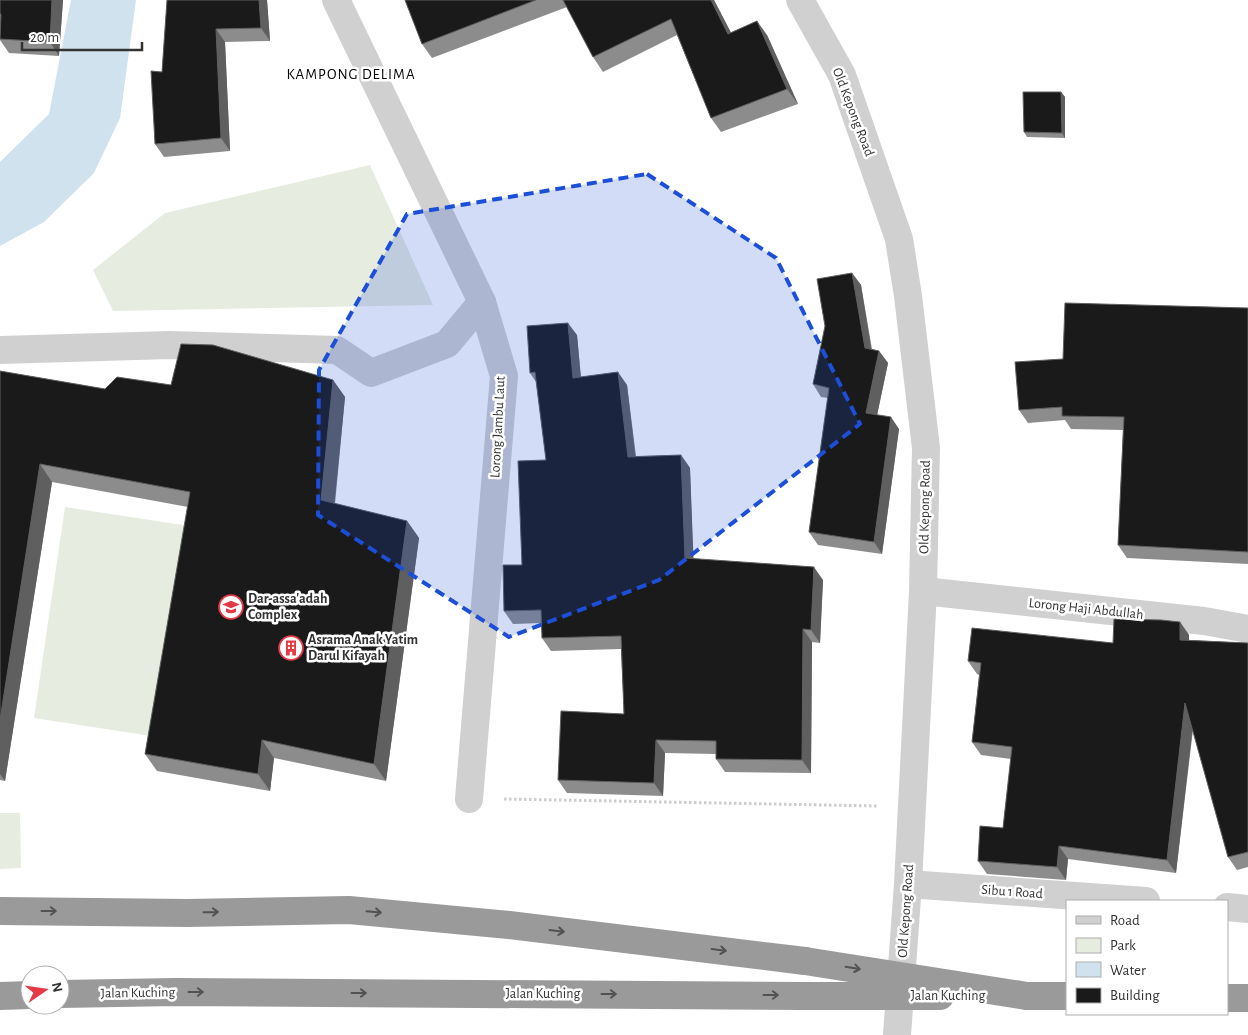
<svg xmlns="http://www.w3.org/2000/svg" width="1248" height="1035" font-family="'Alegreya Sans',sans-serif">
<style>
.green{fill:#e6ecdf}
.water{fill:#cfe2ee}
.lines{fill:none;stroke-linecap:round;stroke-linejoin:round}
.path{stroke:#cdcdcd;stroke-width:3;stroke-dasharray:2.5 2.5;stroke-linecap:butt}
.minor{stroke:#d0d0d0;stroke-width:28}
.highway{stroke:#9a9a9a;stroke-width:28}
.highway-bridge{stroke:#9a9a9a;stroke-width:28}
.wall{fill:#8c8c8c}
.shaded-wall{fill:#5f5f5f}
.building{fill:#1a1a1a;stroke:#5f5f5f}
.oneway{stroke:#525252}
.marked{fill:#1d4ed8;fill-opacity:0.2;stroke:#1d4ed8;stroke-width:4;stroke-dasharray:10 6;stroke-linejoin:round}
.labels{text-anchor:middle;dominant-baseline:central;stroke-width:5;stroke-linejoin:round;paint-order:stroke}
.street-label{font-size:14px;fill:#333;stroke:#fff}
.poi-label{font-size:14px;font-weight:bold;fill:#333;stroke:#fff;text-anchor:start}
.neighbourhood-label{font-size:15px;letter-spacing:1px;fill:#000;stroke:#fff}
</style>
<rect width="100%" height="100%" fill="#fff"/>
<g class="green">
<polygon points="370,165 433,305 113,311 93,270 165,213"/>
<polygon points="65,507 189,526 158,737 34,718"/>
<polygon points="0,813 20,813 21,868 0,869"/>
</g>
<polygon class="water" points="71,0 136,0 120,118 94,173 44,222 0,246 0,162 49,114"/>
<g class="lines">
<polyline class="path" points="504,799 878,806"/>
<g class="minor">
<polyline points="336,0 482,302 504,376 469,799"/>
<polyline points="800,0 842,75 899,239 908,296 926,448 923,591 908,884 897,1035"/>
<polyline points="0,350 170,345 337,350 371,373 447,344 482,302"/>
<polyline points="923,591 1204,621 1248,629"/>
<polyline points="908,884 1146,901"/>
<polyline points="1227,907 1248,909"/>
</g>
<g class="highway">
<polyline points="0,911 187,913 349,910 509,925 805,961"/>
<polyline points="60,994 176,992 804,996"/>
<polyline points="0,996 30,995"/>
<polyline points="1027,996 1067,996"/>
<polyline points="1227,998 1248,998"/>
</g>
<g class="highway-bridge">
<polyline points="805,961 1027,996"/>
<polyline points="804,996 940,996"/>
</g>
</g>
<g class="wall">
<polygon points="0,0 63,0 59,56 9,53 0,40"/>
<polygon points="167,0 267,0 270,41 225,42 230,151 164,157 155,144 162,72"/>
<polygon points="405,0 714,0 731,33 767,35 798,104 721,132 711,118 677,35 603,72 593,57 567,7 432,58 422,44"/>
<polygon points="1061,92 1065,97 1065,138 1027,137 1024,132"/>
<polygon points="852,273 861,285 872,349 879,351 888,363 877,415 899,429 882,554 818,545 809,532 828,398 821,397 813,384"/>
<polygon points="1248,308 1248,564 1127,558 1118,545 1123,430 1071,429 1065,420 1028,423 1019,410 1063,359"/>
<polygon points="577,335 581,377 627,385 636,456 681,455 690,468 693,559 823,580 820,643 812,642 811,773 725,772 716,759 716,754 665,753 663,796 567,793 558,780 624,714 621,649 551,651 542,638 542,623 513,624 504,611 522,565 546,460 536,382 530,373"/>
<polygon points="0,371 105,389 171,385 333,380 345,397 335,504 407,521 419,538 386,781 274,758 270,791 157,771 145,754 188,507 52,482 5,781 0,780"/>
<polygon points="1180,622 1189,635 1189,640 1248,643 1248,867 1237,870 1228,857 1193,730 1176,873 1068,859 1066,880 987,874 978,861 1003,828 1011,759 981,755 972,742 979,675 977,674 968,661 1113,643"/>
</g>
<g class="shaded-wall">
<polygon points="52,0 63,0 59,56 50,42"/>
<polygon points="259,0 267,0 270,41 261,28"/>
<polygon points="711,0 714,0 739,48 728,34"/>
<polygon points="757,21 767,35 798,104 787,89"/>
<polygon points="216,29 225,42 230,151 221,138"/>
<polygon points="1061,92 1065,97 1065,138 1062,133"/>
<polygon points="852,273 861,285 873,360 865,348"/>
<polygon points="568,323 577,335 582,391 573,378"/>
<polygon points="879,351 888,363 875,425 866,413"/>
<polygon points="618,372 627,385 637,470 628,457"/>
<polygon points="333,380 345,397 333,518 321,500"/>
<polygon points="891,417 899,429 882,554 874,542"/>
<polygon points="681,455 690,468 694,571 685,558"/>
<polygon points="40,464 52,482 5,781 0,774 0,720"/>
<polygon points="407,521 419,538 386,781 374,764"/>
<polygon points="814,567 823,580 820,643 811,630"/>
<polygon points="1180,622 1189,635 1189,653 1180,640"/>
<polygon points="803,629 812,642 811,773 802,760"/>
<polygon points="1185,703 1194,716 1176,873 1167,860"/>
<polygon points="262,740 274,758 270,791 258,774"/>
<polygon points="656,740 665,753 663,796 654,783"/>
<polygon points="1059,846 1068,859 1066,880 1057,867"/>
</g>
<g class="building">
<polygon points="0,0 52,0 50,42 0,39 1,14 0,14"/>
<polygon points="167,0 259,0 261,28 216,29 221,138 155,144 151,71 162,72"/>
<polygon points="405,0 536,0 422,44"/>
<polygon points="563,0 711,0 728,34 757,21 787,89 711,118 671,19 593,57"/>
<polygon points="1023,92 1061,92 1062,133 1024,132"/>
<polygon points="852,273 865,348 879,351 866,413 891,417 874,542 809,532 829,388 813,384 825,326 817,279"/>
<polygon points="1065,303 1248,308 1248,552 1118,545 1124,417 1062,416 1062,407 1019,410 1015,362 1063,359"/>
<polygon points="568,323 573,378 618,372 628,457 681,455 685,558 814,567 811,630 803,629 802,760 716,759 716,741 656,740 654,783 558,780 561,711 624,714 621,636 542,638 541,610 504,611 503,565 522,565 518,461 546,460 535,372 530,373 527,326"/>
<polygon points="181,344 213,345 333,380 321,500 407,521 374,764 262,740 258,774 145,754 190,492 40,464 0,720 0,371 105,389 117,377 171,385"/>
<polygon points="1114,619 1161,620 1180,622 1180,640 1248,643 1248,852 1228,857 1185,703 1167,860 1059,846 1057,867 978,861 980,826 1003,828 1012,747 972,742 981,663 968,661 972,628 1113,643"/>
</g>
<defs><path id="oneway-shaft" d="M-6 0H5M1.5-3L5.5 0L1.5 3" fill="none" stroke-width="1.6" stroke-linecap="round" stroke-linejoin="round" transform="scale(1.25)"/></defs>
<g class="oneway">
<use href="#oneway-shaft" transform="translate(49 911)"/>
<use href="#oneway-shaft" transform="translate(211 912) rotate(-1)"/>
<use href="#oneway-shaft" transform="translate(374 912) rotate(5)"/>
<use href="#oneway-shaft" transform="translate(557 931) rotate(7)"/>
<use href="#oneway-shaft" transform="translate(719 950) rotate(7)"/>
<use href="#oneway-shaft" transform="translate(853 968) rotate(9)"/>
<use href="#oneway-shaft" transform="translate(196 992)"/>
<use href="#oneway-shaft" transform="translate(359 993)"/>
<use href="#oneway-shaft" transform="translate(609 994)"/>
<use href="#oneway-shaft" transform="translate(771 995)"/>
</g>
<path class="marked" d="M 647,174 L 776,258 L 860,424 L 659,580 L 509,637 L 318,515 L 319,370 L 407,214 Z"/>
<defs>
<g id="school-ring" transform="scale(1.25)"><circle r="9.5" fill="#fff" stroke="#e63946" stroke-width="1.5"/><path d="M0-5L7-2L0 1L-7-2ZM-4 1L0 2.5L4 1V4Q0 6-4 4Z" fill="#e63946"/></g>
<g id="building-ring" transform="scale(1.25)"><circle r="9.5" fill="#fff" stroke="#e63946" stroke-width="1.5"/><path d="M-4-6H4V6H1V3H-1V6H-4ZM-2.5-4.3h1.7v1.8h-1.7ZM.8-4.3h1.7v1.8H.8ZM-2.5-1h1.7V.8h-1.7ZM.8-1h1.7V.8H.8Z" fill="#e63946"/></g>
</defs>
<g fill-rule="evenodd">
<use href="#school-ring" x="231" y="607"/>
<use href="#building-ring" x="291" y="648"/>
</g>
<g class="labels">
<g class="street-label">
<text transform="translate(853 112) rotate(69)">Old Kepong Road</text>
<text transform="translate(498 427) rotate(-87)">Lorong Jambu Laut</text>
<text transform="translate(925 507) rotate(-89)">Old Kepong Road</text>
<text transform="translate(1086 609) rotate(6)">Lorong Haji Abdullah</text>
<text transform="translate(1012 892) rotate(4)">Sibu 1 Road</text>
<text transform="translate(906 911) rotate(-86)">Old Kepong Road</text>
<text transform="translate(138 993) rotate(-1)">Jalan Kuching</text>
<text x="543" y="994">Jalan Kuching</text>
<text x="948" y="996">Jalan Kuching</text>
</g>
<g class="poi-label">
<text x="248" y="599">Dar-assa'adah<tspan x="248" dy="16">Complex</tspan></text>
<text x="308" y="640">Asrama Anak Yatim<tspan x="308" dy="16">Darul Kifayah</tspan></text>
</g>
<g class="neighbourhood-label">
<text x="351" y="74">KAMPONG DELIMA</text>
</g>
</g>
<rect x="1066" y="900" width="162" height="115" fill="#ffffff" stroke="#adadad"/>
<rect x="1076" y="916" width="25" height="8" fill="#d0d0d0" stroke="#adadad"/>
<text x="1110" y="925" font-size="15" fill="#333333">Road</text>
<rect x="1076" y="938" width="25" height="15" fill="#e6ecdf" stroke="#adadad"/>
<text x="1110" y="950" font-size="15" fill="#333333">Park</text>
<rect x="1076" y="962" width="25" height="15" fill="#cfe2ee" stroke="#adadad"/>
<text x="1110" y="975" font-size="15" fill="#333333">Water</text>
<rect x="1076" y="988" width="25" height="15" fill="#1a1a1a" stroke="#adadad"/>
<text x="1110" y="1000" font-size="15" fill="#333333">Building</text>
<g transform="translate(45 990) rotate(77)"><circle r="24" fill="#ffffff" stroke="#adadad"/>
<path d="M0-4L9 19L0 12L-9 19Z" fill="#e63946"/>
<text y="-8" font-size="14" font-weight="bold" text-anchor="middle" fill="#333333">N</text>
</g>
<path d="M22 42v8h120v-8" fill="none" stroke="#333333" stroke-width="2.5"/>
<text x="30" y="42" font-size="15" fill="#333333" stroke="#ffffff" stroke-width="4" paint-order="stroke">20 m</text>
</svg>
